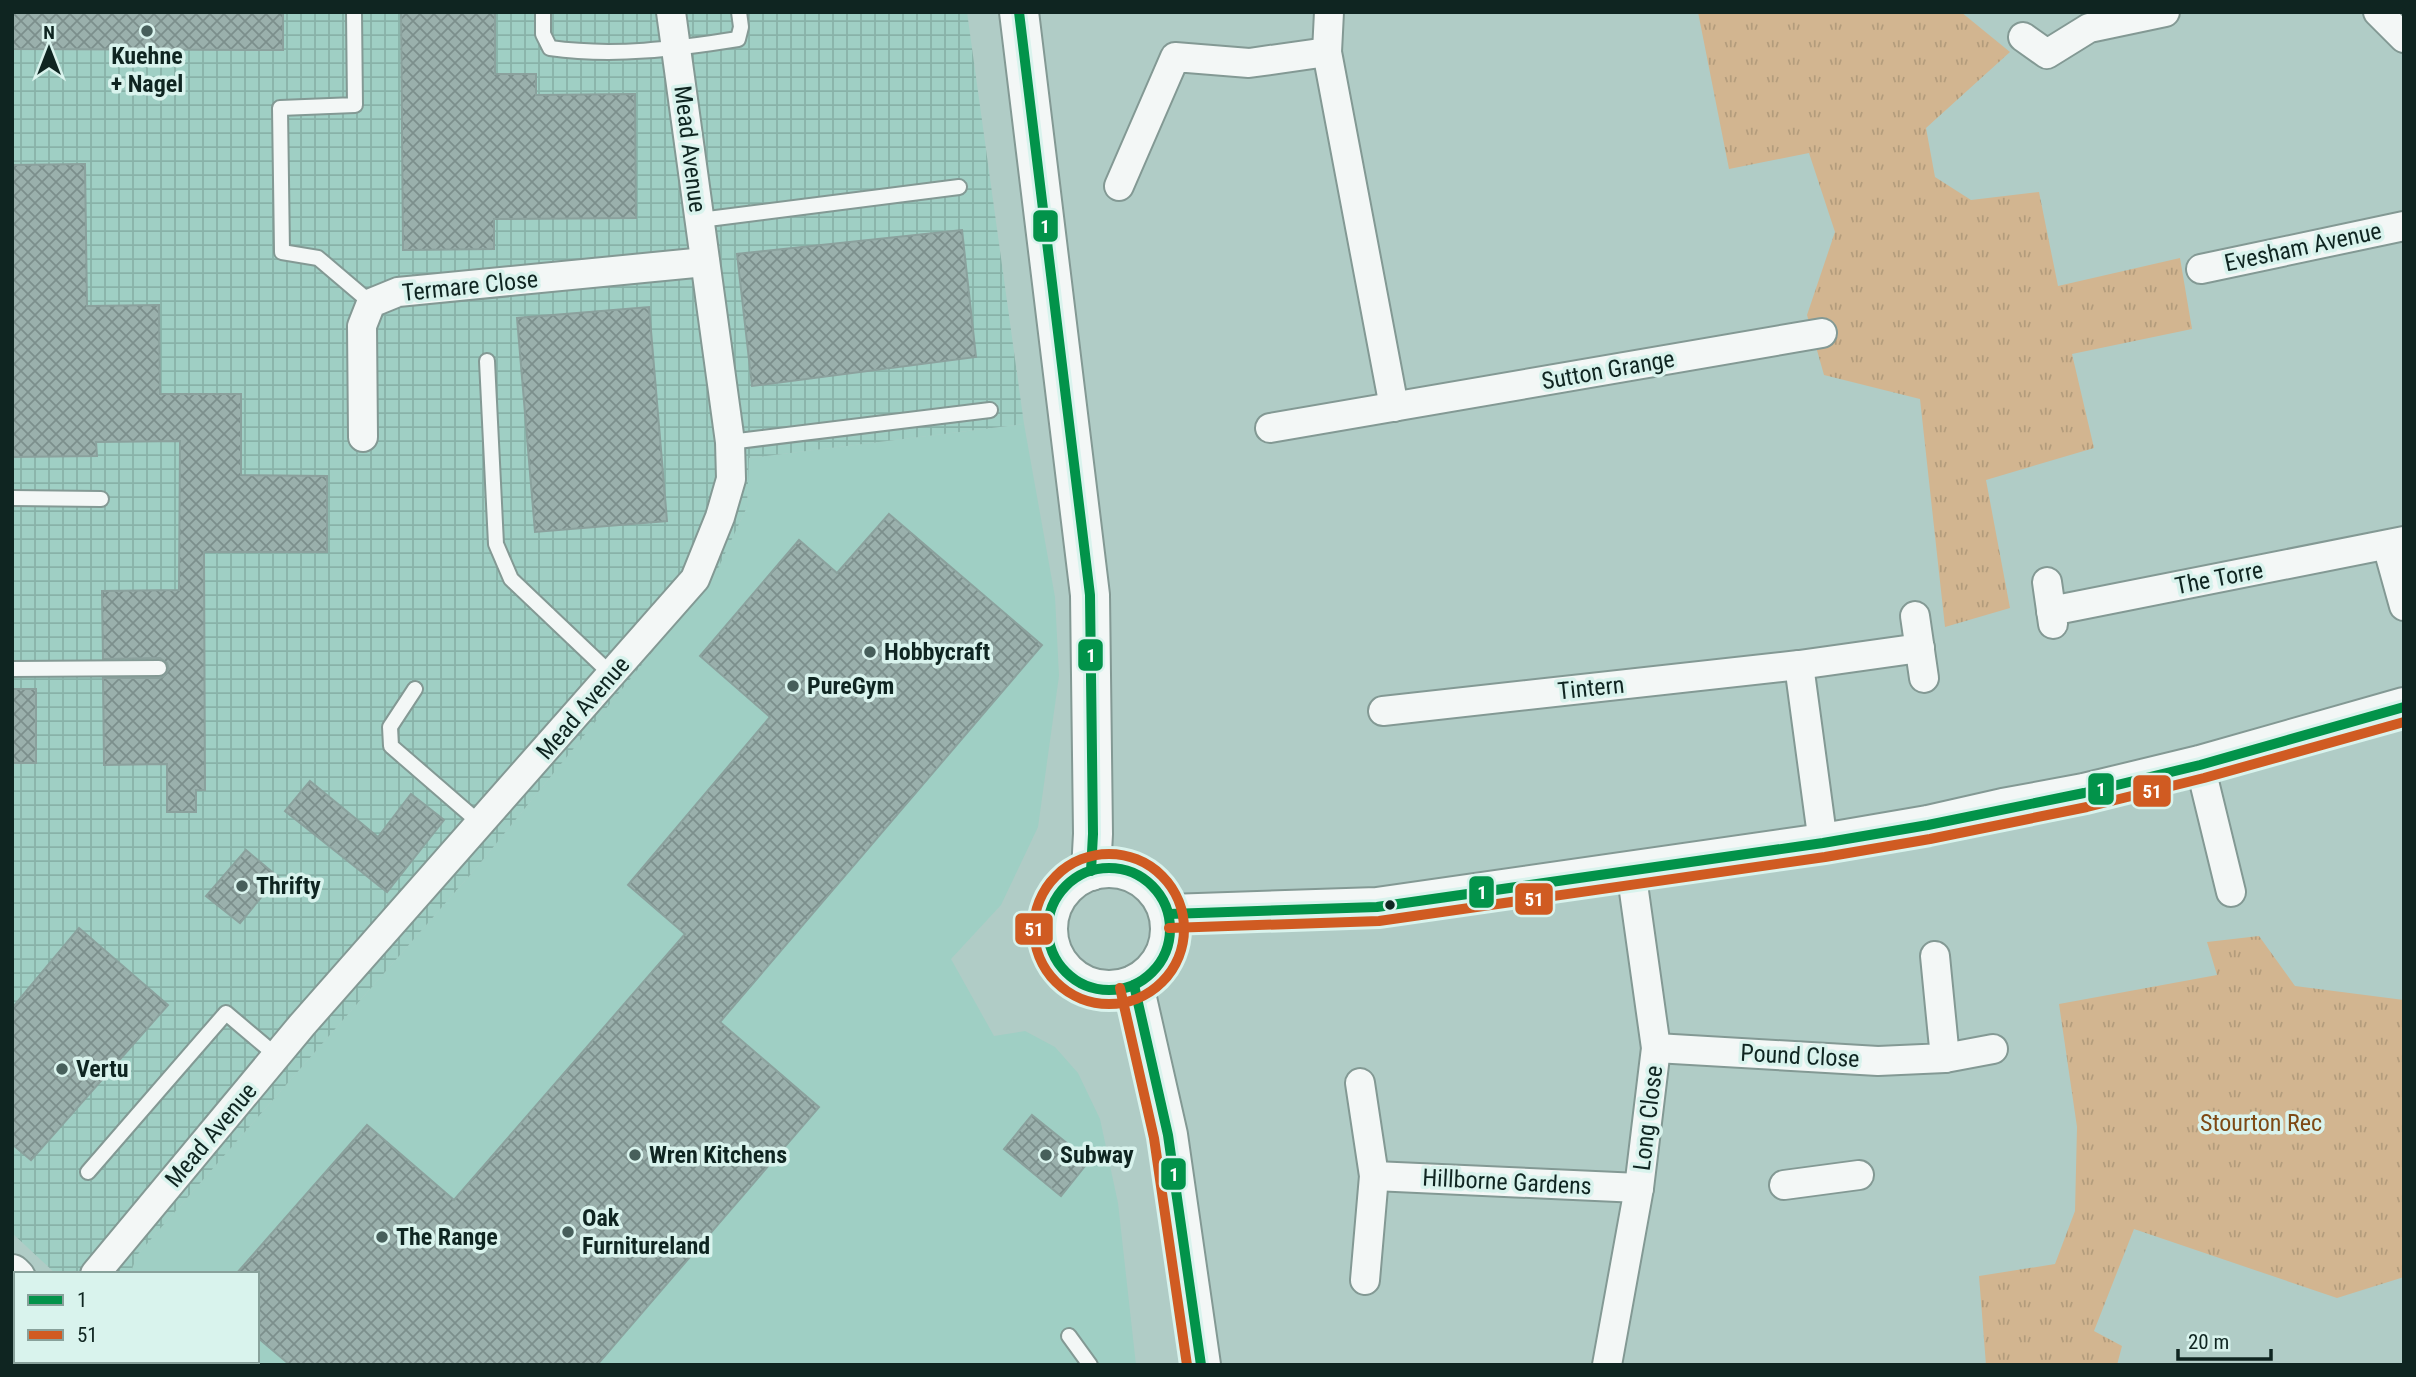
<svg xmlns="http://www.w3.org/2000/svg" width="2416" height="1377" font-family="'Roboto Condensed',sans-serif">
<style>
.built{fill:#9fcfc4}
.industrial{fill:url(#industrial-grid)}
.park{fill:url(#park-tufts)}
.building{fill:url(#building-cross-hatch);stroke:#8ba19d;stroke-width:2}
.lines{fill:none;stroke-linecap:round;stroke-linejoin:round}
.lane-casing{stroke:#839994;stroke-width:18}
.street-casing{stroke:#839994;stroke-width:32}
.secondary-casing{stroke:#839994;stroke-width:42}
.lane{stroke:#f3f7f6;stroke-width:14}
.street{stroke:#f3f7f6;stroke-width:28}
.secondary{stroke:#f3f7f6;stroke-width:38}
.bus-1-casing{stroke:#d9f3ed;stroke-width:16}
.bus-2-casing{stroke:#d9f3ed;stroke-width:16}
.bus-1{stroke:#02934a;stroke-width:10}
.bus-2{stroke:#d05b22;stroke-width:10}
.poi-dot{fill:#475f5b;stroke:#d9f3ed;stroke-width:2.5}
.bus-dot{fill:#0f2521;stroke:#d9f3ed;stroke-width:2.5}
.labels{text-anchor:middle;dominant-baseline:central;stroke-width:7;stroke-linejoin:round;paint-order:stroke}
.poi-label{font-size:24px;font-weight:bold;fill:#0f2521;stroke:#d9f3ed;text-anchor:start}
.street-label{font-size:24px;fill:#0f2521;stroke:#d9f3ed}
.park-label{font-size:24px;fill:#7e4914;stroke:#d9f3ed}
.line-badge{stroke:#d9f3ed;stroke-width:2.5}
.badge-label{font-size:19px;text-anchor:middle;font-weight:bold;fill:#fff}
</style>
<defs>
<pattern id="industrial-grid" width="8" height="8" patternUnits="userSpaceOnUse" patternTransform="scale(1.75)"><rect width="8" height="8" fill="#9fcfc4"/><path d="M0 4h8M4 0v8" fill="none" stroke="#88b2a8"/></pattern>
<pattern id="park-tufts" width="24" height="20" patternUnits="userSpaceOnUse" patternTransform="scale(1.75)"><rect width="24" height="20" fill="#d2b590"/><path d="M3 7l-1-3M5 7V3M7 7l1-3M15 17l-1-3M17 17v-4M19 17l1-3" fill="none" stroke="#b39c7c"/></pattern>
<pattern id="building-cross-hatch" width="8" height="8" patternUnits="userSpaceOnUse" patternTransform="scale(1.75)"><rect width="8" height="8" fill="#9ab0ac"/><path d="M0 0l8 8M0 8l8-8" fill="none" stroke="#7c8f8c"/></pattern>
</defs>
<rect width="100%" height="100%" fill="#b0ccc6"/>
<polygon class="built" points="1024,424 1055,597 1059,676 1038,827 1001,905 951,959 994,1036 1025,1031 1055,1047 1078,1073 1100,1119 1118,1203 1136,1365 146,1365 143,1361 257,1361 257,1274 130,1274 138,1254 477,867 715,575 747,507 749,458"/>
<polygon class="industrial" points="12,12 967,12 1024,424 749,458 747,507 715,575 477,867 138,1254 130,1274 56,1274 12,1233"/>
<g class="park">
<polygon points="1698,12 1961,12 2010,52 1926,128 1935,177 1971,200 2039,192 2058,286 2180,258 2192,329 2072,354 2094,448 1986,480 2010,608 1945,627 1920,399 1824,375 1807,315 1835,232 1809,153 1729,169"/>
<polygon points="2259,936 2295,986 2404,1000 2404,1277 2337,1298 2134,1229 2094,1331 2122,1346 2117,1365 1986,1365 1979,1276 2055,1264 2075,1211 2077,1127 2059,1004 2217,975 2207,942"/>
</g>
<g class="building">
<polygon points="12,12 283,12 283,50 12,49"/>
<polygon points="401,12 495,12 495,74 536,74 536,95 635,94 636,218 494,219 494,249 403,250"/>
<polygon points="85,164 87,306 159,305 160,394 241,394 241,475 327,476 327,552 204,552 205,790 196,790 196,812 167,812 167,764 104,765 103,678 160,678 164,676 169,669 167,663 160,658 103,659 102,591 179,590 180,441 96,442 97,456 12,457 12,165"/>
<polygon points="962,230 976,357 752,386 737,254"/>
<polygon points="649,307 667,521 535,532 517,318"/>
<polygon points="889,514 1042,645 720,1022 819,1107 597,1365 290,1365 257,1337 257,1274 236,1274 367,1125 454,1200 685,934 628,885 770,717 700,656 799,540 837,573"/>
<rect x="12" y="689" width="24" height="74"/>
<polygon points="310,781 378,837 411,794 444,820 387,892 285,811"/>
<polygon points="246,850 278,877 240,923 206,896"/>
<polygon points="79,928 168,1005 31,1160 12,1144 12,1008"/>
<polygon points="1032,1115 1089,1161 1061,1196 1004,1149"/>
</g>
<g class="lines">
<g class="lane-casing">
<g id="lane">
<polyline points="354,12 355,105 280,108 282,252 318,258 371,303"/>
<path d="M 543,12 L 543,34 L 550,48 C 614,57 675,49 738,39 L 741,27 L 739,12"/>
<polyline points="700,220 959,187"/>
<polyline points="487,361 496,544 511,579 612,675"/>
<polyline points="730,442 990,410"/>
<polyline points="12,498 101,499"/>
<polyline points="12,669 159,668"/>
<polyline points="415,689 390,727 391,746 481,824"/>
<polyline points="88,1172 226,1013 277,1056"/>
<polyline points="1069,1336 1090,1365"/>
</g>
</g>
<g class="street-casing">
<g id="street">
<polyline points="1329,12 1327,52 1394,407"/>
<polyline points="2378,12 2404,38"/>
<polyline points="2023,37 2047,54 2089,28 2165,12"/>
<polyline points="1119,186 1175,57 1249,63 1327,52"/>
<polyline points="2201,269 2404,226"/>
<polyline points="1270,428 1822,333"/>
<polyline points="363,437 362,326 371,303 398,292 705,262"/>
<polyline points="2387,545 2404,606"/>
<polyline points="2047,582 2053,624"/>
<polyline points="2051,611 2404,541"/>
<polyline points="1915,616 1924,678"/>
<polyline points="1799,665 1823,843"/>
<polyline points="1383,711 1799,665 1920,648"/>
<polyline points="2200,765 2231,892"/>
<polyline points="1656,1048 1878,1061 1945,1058 1935,956"/>
<polyline points="1945,1058 1993,1049"/>
<polyline points="1360,1083 1374,1176 1365,1280"/>
<polyline points="1374,1176 1639,1188"/>
<polyline points="1784,1185 1859,1175"/>
<polyline points="95,1274 302,1025 695,579 720,517 731,479 730,442 671,12"/>
<polyline points="1607,1365 1639,1188 1656,1048 1631,870"/>
</g>
</g>
<g class="secondary-casing">
<g id="secondary">
<polyline points="1019,12 1090,595 1093,834 1091,871"/>
<circle cx="1109" cy="929" r="61"/>
<polyline points="1169,914 1377,907 1823,843 1928,825 2003,808 2084,793 2200,765 2404,707"/>
<polyline points="1134,985 1168,1135 1201,1365"/>
<polyline points="12,1274 16,1278"/>
<polyline points="94,1361 97,1365"/>
</g>
</g>
<use href="#lane" class="lane"/>
<use href="#street" class="street"/>
<use href="#secondary" class="secondary"/>
<g class="bus-1-casing">
<g id="bus-1">
<polyline points="1019,12 1090,595 1093,834 1091,871"/>
<circle cx="1109" cy="929" r="61"/>
<polyline points="1169,914 1377,907 1823,843 1928,825 2084,793 2200,765 2404,707"/>
<polyline points="1134,985 1168,1135 1201,1365"/>
</g>
</g>
<g class="bus-2-casing">
<g id="bus-2">
<circle cx="1109" cy="929" r="75"/>
<polyline points="1169,928 1379,921 1825,857 1930,839 2087,807 2204,778 2404,722"/>
<polyline points="1120,988 1154,1138 1187,1365"/>
</g>
</g>
<use href="#bus-1" class="bus-1"/>
<use href="#bus-2" class="bus-2"/>
</g>
<g class="poi-dot">
<circle cx="147" cy="31" r="7"/>
<circle cx="870" cy="652" r="7"/>
<circle cx="793" cy="686" r="7"/>
<circle cx="242" cy="886" r="7"/>
<circle cx="62" cy="1069" r="7"/>
<circle cx="635" cy="1155" r="7"/>
<circle cx="1046" cy="1155" r="7"/>
<circle cx="568" cy="1232" r="7"/>
<circle cx="382" cy="1237" r="7"/>
</g>
<circle class="bus-dot" cx="1390" cy="905" r="6"/>
<g class="labels">
<g class="poi-label">
<text x="147" y="56" text-anchor="middle">Kuehne<tspan x="147" dy="28">+ Nagel</tspan></text>
<text x="884" y="652">Hobbycraft</text>
<text x="807" y="686">PureGym</text>
<text x="256" y="886">Thrifty</text>
<text x="76" y="1069">Vertu</text>
<text x="649" y="1155">Wren Kitchens</text>
<text x="1060" y="1155">Subway</text>
<text x="582" y="1218">Oak<tspan x="582" dy="28">Furnitureland</tspan></text>
<text x="396" y="1237">The Range</text>
</g>
<g class="street-label">
<text transform="translate(690 149) rotate(83)">Mead Avenue</text>
<text transform="translate(2303 247) rotate(-12)">Evesham Avenue</text>
<text transform="translate(470 286) rotate(-6)">Termare Close</text>
<text transform="translate(1608 370) rotate(-10)">Sutton Grange</text>
<text transform="translate(2219 578) rotate(-11)">The Torre</text>
<text transform="translate(1591 688) rotate(-6)">Tintern</text>
<text transform="translate(583 708) rotate(-49)">Mead Avenue</text>
<text transform="translate(1800 1056) rotate(3)">Pound Close</text>
<text transform="translate(1648 1118) rotate(-83)">Long Close</text>
<text transform="translate(211 1135) rotate(-50)">Mead Avenue</text>
<text transform="translate(1507 1182) rotate(3)">Hillborne Gardens</text>
</g>
<g class="park-label">
<text x="2261" y="1123">Stourton Rec</text>
</g>
</g>
<g class="line-badge">
<rect x="1032" y="209" width="27" height="34" rx="7" fill="#02934a"/>
<rect x="1077" y="638" width="27" height="34" rx="7" fill="#02934a"/>
<rect x="2087" y="772" width="28" height="34" rx="7" fill="#02934a"/>
<rect x="2132" y="774" width="40" height="34" rx="7" fill="#d05b22"/>
<rect x="1468" y="875" width="27" height="34" rx="7" fill="#02934a"/>
<rect x="1514" y="882" width="40" height="34" rx="7" fill="#d05b22"/>
<rect x="1014" y="912" width="40" height="34" rx="7" fill="#d05b22"/>
<rect x="1160" y="1157" width="27" height="34" rx="7" fill="#02934a"/>
</g>
<g class="badge-label">
<text x="1045" y="233">1</text>
<text x="1091" y="662">1</text>
<text x="2101" y="796">1</text>
<text x="2152" y="798">51</text>
<text x="1482" y="899">1</text>
<text x="1534" y="906">51</text>
<text x="1034" y="936">51</text>
<text x="1174" y="1181">1</text>
</g>
<rect width="2416" height="1377" fill="none" stroke="#0f2521" stroke-width="28"/>
<rect x="14" y="1272" width="245" height="91" fill="#d9f3ed" stroke="#88a19b" stroke-width="2"/>
<rect x="28" y="1295" width="35" height="10" fill="#02934a" stroke="#88a19b" stroke-width="2"/>
<text x="77" y="1307" font-size="21" fill="#0f2521">1</text>
<rect x="28" y="1330" width="35" height="10" fill="#d05b22" stroke="#88a19b" stroke-width="2"/>
<text x="77" y="1342" font-size="21" fill="#0f2521">51</text>
<g transform="translate(49 49)" stroke="#d9f3ed" stroke-width="5" paint-order="stroke">
<path d="M0-5L12 26L0 18L-12 26Z" fill="#0f2521"/>
<text y="-10" font-size="19" font-weight="bold" text-anchor="middle" fill="#0f2521">N</text>
</g>
<path d="M2178 1349v10h93v-10" fill="none" stroke="#0f2521" stroke-width="3.5"/>
<text x="2188" y="1349" font-size="21" fill="#0f2521" stroke="#d9f3ed" stroke-width="5" paint-order="stroke">20 m</text>
</svg>
